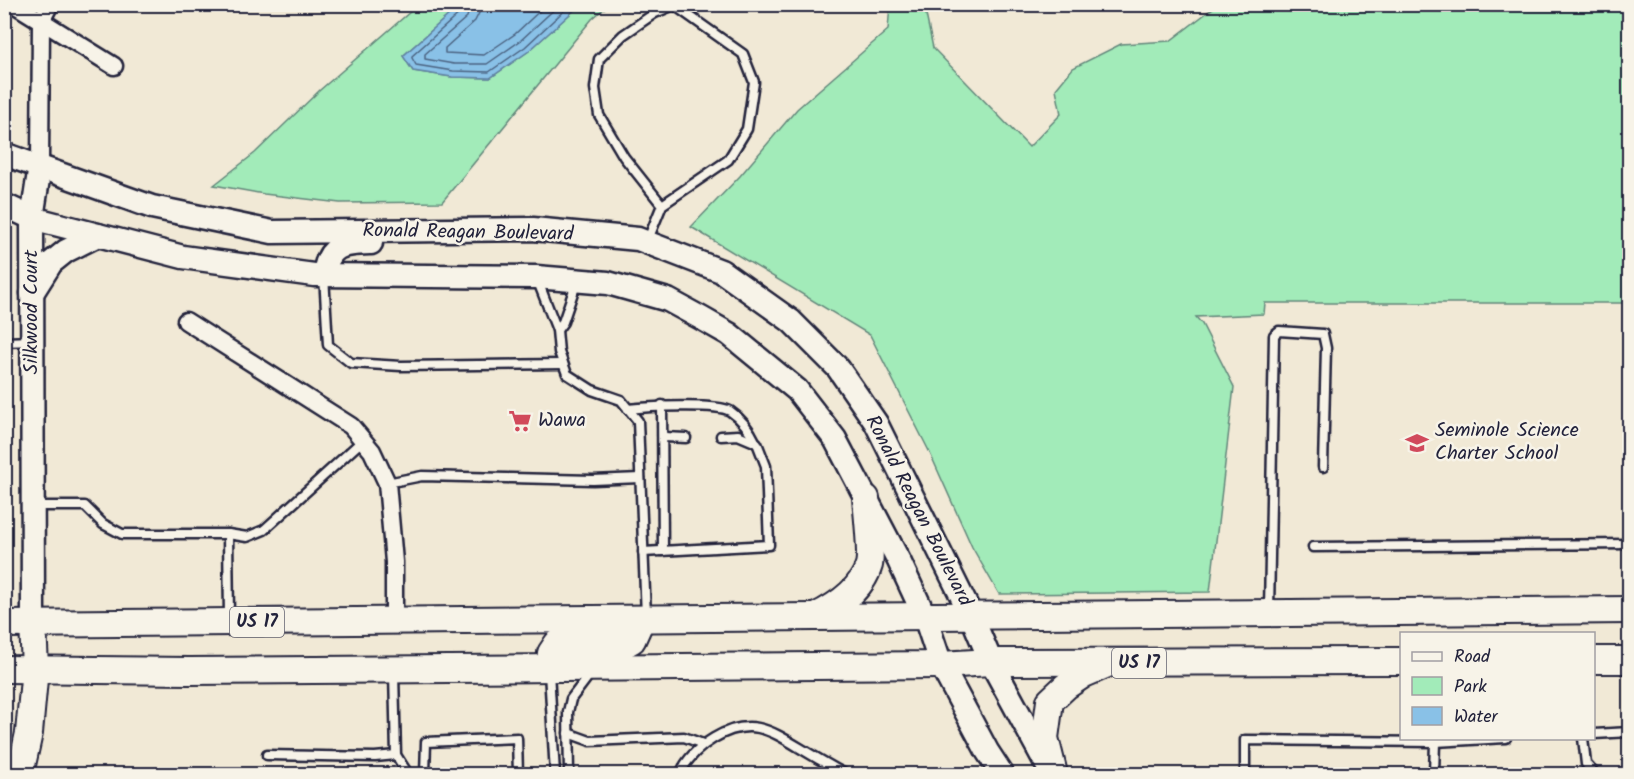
<svg xmlns="http://www.w3.org/2000/svg" width="1634" height="779" font-family="Kalam,sans-serif">
<style>
.green{fill:#a2ebb9;stroke:#62867a;stroke-width:1.5}
.water{fill:#89c1e7;stroke:#6081a2;stroke-width:1.5}
.lines{fill:none;stroke-linecap:round;stroke-linejoin:round}
.shore{stroke:#4b6280;stroke-width:1.5}
.lane-casing{stroke:#22223b;stroke-width:13}
.street-casing{stroke:#22223b;stroke-width:21}
.secondary-casing{stroke:#22223b;stroke-width:27}
.primary-casing{stroke:#22223b;stroke-width:30}
.lane{stroke:#f7f3e8;stroke-width:8}
.street{stroke:#f7f3e8;stroke-width:16}
.secondary{stroke:#f7f3e8;stroke-width:22}
.primary{stroke:#f7f3e8;stroke-width:26}
.labels{text-anchor:middle;dominant-baseline:central;stroke-width:5;stroke-linejoin:round;paint-order:stroke}
.shield{fill:#f7f3e8;stroke:#62616f;stroke-width:1.5}
.shield-label{font-size:18px;font-weight:bold;fill:#22223b}
.street-label{font-size:20px;fill:#22223b;stroke:#f7f3e8}
.poi-label{font-size:20px;fill:#22223b;stroke:#f7f3e8;text-anchor:start}
</style>
<rect width="100%" height="100%" fill="#f1e9d6"/>
<filter id="ink" filterUnits="userSpaceOnUse"><feTurbulence type="fractalNoise" baseFrequency=".0167" numOctaves="2"/><feDisplacementMap in="SourceGraphic" scale="12" xChannelSelector="R" yChannelSelector="G"/><feConvolveMatrix kernelMatrix="1 2 1 2 8 2 1 2 1" color-interpolation-filters="sRGB"/></filter>
<g filter="url(#ink)">
<g class="green">
<polygon points="418,5 460,5 403,56 413,71 452,77 490,78 529,51 580,5 608,5 592,19 442,202 340,203 264,194 214,185 255,153 320,90"/>
<polygon points="890,5 924,5 933,48 1029,147 1061,114 1056,89 1073,68 1121,44 1170,41 1217,5 1629,5 1629,301 1628,303 1265,303 1264,314 1196,317 1202,324 1234,387 1210,592 999,594 972,547 929,451 870,335 691,227 740,176 797,109 888,30"/>
</g>
<polygon class="water" points="460,5 460,4 580,5 529,51 490,78 452,77 413,71 403,56"/>
<g class="lines">
<g class="shore">
<polyline points="464,4 462,11 412,56 412,58 416,65 453,71 489,72 525,47 571,4"/>
<polyline points="471,4 467,17 425,54 425,59 454,64 487,64 520,41 560,4"/>
<polyline points="480,4 479,13 475,21 445,48 445,53 484,55 515,34 547,4"/>
</g>
<g class="lane-casing">
<g id="lane">
<polyline points="647,242 662,205 728,160 747,129 754,82 743,54 674,5 655,13 623,35 599,59 595,88 599,115 624,157 662,205"/>
<polyline points="324,275 328,345 351,363 401,366 563,364"/>
<polyline points="537,279 557,330 559,352 567,374 592,390 621,400 638,421 646,616"/>
<polyline points="557,330 563,322 577,281"/>
<polyline points="4,342 32,341"/>
<polyline points="662,405 663,551"/>
<path d="M 628,409 C 645,407 717,403 730,411 C 742,419 750,430 756,443"/>
<polyline points="664,437 686,438"/>
<polyline points="387,483 422,476 593,480 640,478"/>
<polyline points="33,506 85,506 103,524 122,534 228,534 247,537 264,530 363,440"/>
<polyline points="228,534 229,618"/>
<polyline points="1313,547 1630,544"/>
<polyline points="643,552 769,545 766,466 757,443 738,435 721,436"/>
<polyline points="1269,611 1274,335 1279,331 1323,334 1326,348 1323,467"/>
<polyline points="549,672 555,774"/>
<polyline points="394,673 396,755 408,774"/>
<polyline points="568,733 590,741 684,737 703,744"/>
<polyline points="1594,734 1630,732"/>
<polyline points="1583,738 1586,764 1595,774"/>
<polyline points="1435,739 1435,742 1506,738"/>
<polyline points="267,755 375,757 396,755"/>
<polyline points="425,774 426,742 517,738 518,774"/>
<polyline points="569,774 568,712 571,699 590,674"/>
<path d="M 680,774 C 687,758 699,747 714,738 C 749,717 769,729 800,748 C 815,757 830,766 845,774"/>
<polyline points="1245,774 1245,740 1435,742 1434,774"/>
</g>
</g>
<g class="street-casing">
<g id="street">
<polyline points="14,4 114,66"/>
<polyline points="40,166 41,21 50,4"/>
<polyline points="186,321 351,426 372,451 387,483 394,562 394,621"/>
</g>
</g>
<g class="secondary-casing">
<g id="secondary">
<polyline points="4,154 152,207 272,232 533,229 638,239 721,271 791,321 838,368 876,423 972,617 991,662 1047,765"/>
<polyline points="4,205 32,218 183,257 314,275 536,277 608,283 668,300 701,318 729,334 797,390 835,439 899,561 925,617 941,665 987,751 1002,774"/>
<path d="M 324,275 C 328,244 343,244 371,243"/>
<polyline points="32,293 51,263 66,251 98,235"/>
<polyline points="33,623 32,218 40,166"/>
</g>
</g>
<g class="primary-casing">
<g id="primary">
<path d="M 815,617 C 837,606 862,590 869,565 C 872,554 867,512 866,498"/>
<polyline points="4,624 1630,610"/>
<polyline points="1594,660 1630,660"/>
<polyline points="549,668 551,653 557,644 625,644 632,640 641,620"/>
<polyline points="4,669 189,671 941,665 991,662 1402,661"/>
<polyline points="20,774 29,733 35,668 33,623"/>
<polyline points="1054,774 1045,738 1050,701 1066,686 1084,674 1105,665"/>
</g>
</g>
<use href="#lane" class="lane"/>
<use href="#street" class="street"/>
<use href="#secondary" class="secondary"/>
<use href="#primary" class="primary"/>
</g>
</g>
<defs>
<g id="supermarket-bare" transform="scale(1.8)"><path d="M-6-5.5h2.5l.6 2H6L4.5 2H-2.5L-4.4-4H-6ZM-1.5 3.2a1.3 1.3 0 1 0 .1 0ZM3 3.2a1.3 1.3 0 1 0 .1 0Z" fill="#d1495b" stroke="#f7f3e8" stroke-width="2.5" paint-order="stroke"/></g>
<g id="school-bare" transform="scale(1.8)"><path d="M0-5L7-2L0 1L-7-2ZM-4 1L0 2.5L4 1V4Q0 6-4 4Z" fill="#d1495b" stroke="#f7f3e8" stroke-width="2.5" paint-order="stroke"/></g>
</defs>
<g fill-rule="evenodd">
<use href="#supermarket-bare" x="520" y="421"/>
<use href="#school-bare" x="1417" y="443"/>
</g>
<g class="labels">
<g class="shield">
<rect x="230" y="607" width="54" height="30" rx="4.5"/>
<rect x="1112" y="648" width="54" height="30" rx="4.5"/>
</g>
<g class="shield-label">
<text x="257" y="622">US 17</text>
<text x="1139" y="663">US 17</text>
</g>
<g class="street-label">
<text transform="translate(468 233) rotate(1)">Ronald Reagan Boulevard</text>
<text transform="translate(32 312) rotate(-90)">Silkwood Court</text>
<text transform="translate(918 511) rotate(63)">Ronald Reagan Boulevard</text>
</g>
<g class="poi-label">
<text x="538" y="421">Wawa</text>
<text x="1435" y="431">Seminole Science<tspan x="1435" dy="23">Charter School</tspan></text>
</g>
</g>
<rect width="1634" height="779" fill="none" stroke="#f7f3e8" stroke-width="24"/>
<rect x="12" y="12" width="1610" height="755" fill="none" stroke="#22223b" stroke-width="2" filter="url(#ink)"/>
<rect x="1400" y="632" width="195" height="108" fill="#f7f3e8" stroke="#a29fa3" stroke-width="1.5"/>
<rect x="1412" y="652" width="30" height="9" fill="#f7f3e8" stroke="#a29fa3" stroke-width="1.5"/>
<text x="1454" y="662" font-size="18" fill="#22223b">Road</text>
<rect x="1412" y="677" width="30" height="18" fill="#a2ebb9" stroke="#a29fa3" stroke-width="1.5"/>
<text x="1454" y="692" font-size="18" fill="#22223b">Park</text>
<rect x="1412" y="707" width="30" height="18" fill="#89c1e7" stroke="#a29fa3" stroke-width="1.5"/>
<text x="1454" y="722" font-size="18" fill="#22223b">Water</text>
</svg>
